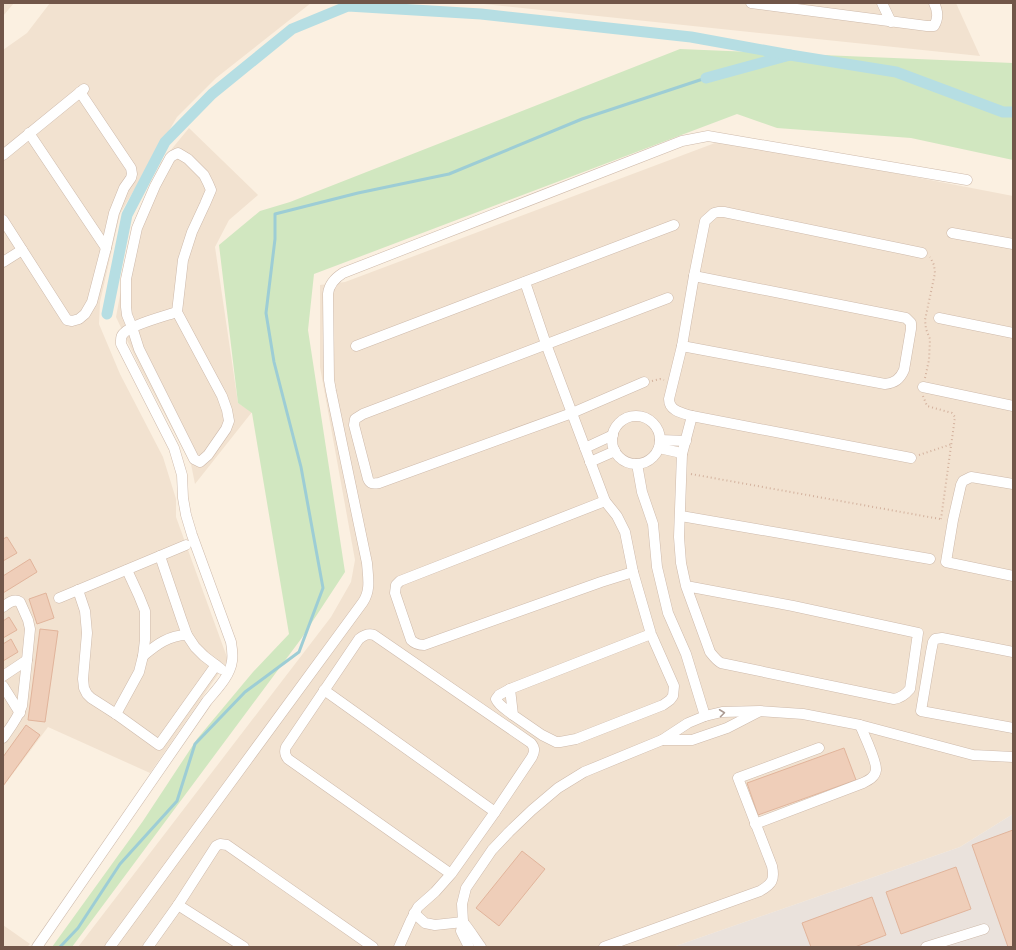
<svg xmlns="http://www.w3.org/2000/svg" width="1016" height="950" font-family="Jost,sans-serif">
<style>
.residential{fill:#f2e2d0}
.industrial{fill:#eae2dc}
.green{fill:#d1e7c0}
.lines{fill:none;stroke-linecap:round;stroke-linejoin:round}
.stream{stroke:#9dcdd5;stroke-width:3}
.canal{stroke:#b6dee3;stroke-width:11}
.building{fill:#efceb9;stroke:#e1b49b}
.minor-casing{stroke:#cebaab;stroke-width:11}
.path{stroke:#d3b19d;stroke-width:2;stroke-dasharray:1 3;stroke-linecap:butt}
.minor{stroke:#fff;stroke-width:10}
.oneway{stroke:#aa9a92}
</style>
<rect width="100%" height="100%" fill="#fbf0e1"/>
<g class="residential">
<polygon points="3,3 14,3 3,16"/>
<polygon points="50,3 311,3 216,78 177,117 120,214 100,302 99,324 120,374 163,457 176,499 176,517 228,660 150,773 48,727 3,787 3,50 27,33"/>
<polygon points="474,3 956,3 980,56"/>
<polygon points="189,128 258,195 229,220 215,247 238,403 252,412 195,484 191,464 141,370 116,317 133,226 161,162"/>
<polygon points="723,140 1013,196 1013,814 960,847 673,947 78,947 331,617 351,582 355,560 320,367 320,285 345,282"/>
<polygon points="3,925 30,944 27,947 3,947"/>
</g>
<polygon class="industrial" points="1013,814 1013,947 673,947 960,847"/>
<polygon class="green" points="680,49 1013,63 1013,160 911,138 777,128 737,114 314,274 308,330 345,572 301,639 72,947 52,947 143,821 197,739 253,672 289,634 252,413 238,403 219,245 260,211 290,202"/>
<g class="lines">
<polyline class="stream" points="60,947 78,928 120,864 177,801 195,744 245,692 299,652 323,588 301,467 274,362 266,313 275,239 275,214 358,193 449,174 582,119 706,78"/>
<g class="canal">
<polyline points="706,78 790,55 896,72 1003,112 1013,112"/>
<polyline points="107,314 127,215 165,142 212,94 292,29 348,6 481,14 691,37 790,55"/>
</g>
</g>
<g class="building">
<polygon points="7,537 17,553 3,561 3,539"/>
<polygon points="30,559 37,572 3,593 3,576"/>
<polygon points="46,593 54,618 37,624 29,599"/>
<polygon points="9,617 17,630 3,638 3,621"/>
<polygon points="40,629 58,631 45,722 28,720"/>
<polygon points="11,639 18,652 3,661 3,644"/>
<polygon points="26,725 40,735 3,786 3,757"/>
<polygon points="844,748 856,780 758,815 747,783"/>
<polygon points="1013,830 1013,947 1008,947 972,845"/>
<polygon points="522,851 545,869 499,926 476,908"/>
<polygon points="956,867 971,909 901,934 886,892"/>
<polygon points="872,897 886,935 855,947 811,947 802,923"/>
</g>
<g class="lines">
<g class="minor-casing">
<g id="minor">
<path d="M 751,3 L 927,26 L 934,26 C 939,18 938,11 934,3"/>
<polyline points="882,3 891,22"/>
<polyline points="29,133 106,248"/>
<polygon points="178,153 188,159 204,175 208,183 211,190 205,204 192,232 183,260 177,312 222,396 227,410 229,421 226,429 208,455 200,462 194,459 139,349 132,327 127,315 126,307 126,279 137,228 155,186 170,158 172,156"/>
<polyline points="3,155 84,89"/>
<polyline points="3,220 67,320 72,321 79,319 85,314 92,302 106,248 114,213 124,188 131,178 132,174 131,168 80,92"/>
<polyline points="952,233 1013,244"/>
<polyline points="3,262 22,250"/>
<polyline points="525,282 546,344 605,501 617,516 625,532 633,572 651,634 674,686 673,696 670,700 663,705 576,739 560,742 556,742 542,735 513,715 510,689 651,634"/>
<polyline points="939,318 1013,333"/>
<polyline points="356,346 482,298 674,225"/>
<path d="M 682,346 L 885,384 C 895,383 900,379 904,370 L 911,329 L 911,323 L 906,318 L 694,276"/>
<path d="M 644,382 L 572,413 L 379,483 C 373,484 370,484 368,479 L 354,425 L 355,419 L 363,414 L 668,298"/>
<polyline points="923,387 1013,406"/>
<circle cx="636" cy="440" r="24"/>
<polyline points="660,440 686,441"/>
<polyline points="585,448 613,435"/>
<polyline points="659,448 677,452 682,454"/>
<path d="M 911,458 L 692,416 C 682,413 669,411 669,399 L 682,346 L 694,276 L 705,221 L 714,213 L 718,212 L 724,212 L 922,253"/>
<polyline points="590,462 615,451"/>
<polyline points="637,464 642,492 653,524 657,567 668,613 686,654 705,716"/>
<polyline points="1013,484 971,477 963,481 961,485 953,520 946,562 1013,576"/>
<path d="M 605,501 L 400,581 L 396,585 L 395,593 L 411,640 C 415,644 419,645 424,645 L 601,582 L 633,572"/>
<polyline points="681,516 930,559"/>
<polyline points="160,556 181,618 187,635 195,647 204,656 221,669"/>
<path d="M 686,586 L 793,606 L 918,633 L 910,689 C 905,695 901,698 894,699 L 721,663 C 716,660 714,657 710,652 L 686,586 L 681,563 L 679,537 L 682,454 L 692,416"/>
<polyline points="78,590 85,611 87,633 83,679 84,688 87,694 91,698 116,714 159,745 216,665"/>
<polyline points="59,598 186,545"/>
<path d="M 3,607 C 8,603 14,598 20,602 L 28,620 L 30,629 L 27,660 L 22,706 C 18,718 10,728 3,738"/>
<polyline points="1013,652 942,638 935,639 933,642 931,652 921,711 1013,728"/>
<path d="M 143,656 C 156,645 169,635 187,635"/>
<polyline points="3,676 27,660"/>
<polyline points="3,686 20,713"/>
<path d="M 510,689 L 499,695 L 496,699 C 499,706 507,710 513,715"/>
<polyline points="324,690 495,812"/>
<polyline points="116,714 133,683 139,672 143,656 145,640 145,611 139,596 127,570"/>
<polyline points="662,740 692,740 727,728 758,712"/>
<path d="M 755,824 L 863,783 C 869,780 875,777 876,770 C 877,761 864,735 860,725"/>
<polyline points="178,905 244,947"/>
<polyline points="414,913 425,923 435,925 463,922"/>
<path d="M 463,922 C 470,930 475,939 481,947"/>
<path d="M 37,947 L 207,701 C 217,689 230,676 232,661 C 233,655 232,648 231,642 L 192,535 L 186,515 L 183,498 L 182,475 L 174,448 L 121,344 C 121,340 120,336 124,333 C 131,325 165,316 177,312"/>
<path d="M 110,947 L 363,602 C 371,590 368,577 367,563 L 331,391 L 329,380 L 328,294 C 329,284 335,278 343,273 L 682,141 L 708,136 L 967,180"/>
<polyline points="148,947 178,905 216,846 220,844 227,845 373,947"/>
<path d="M 399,947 L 411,920 L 418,907 L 435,892 L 451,874 L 495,812 L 532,757 C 535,751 535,748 531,743 L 374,635 C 368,633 364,635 359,639 L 286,747 C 284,752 285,755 288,759 L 451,874"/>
<polyline points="469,947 461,931 463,922 462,904 466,888 492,850 509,832 532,810 558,788 584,772 662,740 688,723 705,716 722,712 760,711 803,714 860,725 973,755 1013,757"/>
<path d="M 604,947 L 760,891 C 772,884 775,880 772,866 L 738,778 L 819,748"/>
<polyline points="926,947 984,929"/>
</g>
</g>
<g class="path">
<polyline points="925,378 929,360 930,339 926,329 925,320 935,273 934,265 930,257"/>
<polyline points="652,381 660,379 664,380"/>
<polyline points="923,396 927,406 952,413 955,417 941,519"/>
<polyline points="919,455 952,444"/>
<polyline points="691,474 940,519"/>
</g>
<use href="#minor" class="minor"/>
</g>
<defs><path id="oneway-chevron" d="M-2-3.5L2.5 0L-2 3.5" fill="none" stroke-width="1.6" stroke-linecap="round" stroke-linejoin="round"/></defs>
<use class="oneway" href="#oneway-chevron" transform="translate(722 713) rotate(-7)"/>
<rect width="1016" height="950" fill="none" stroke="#715649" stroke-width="8"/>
</svg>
